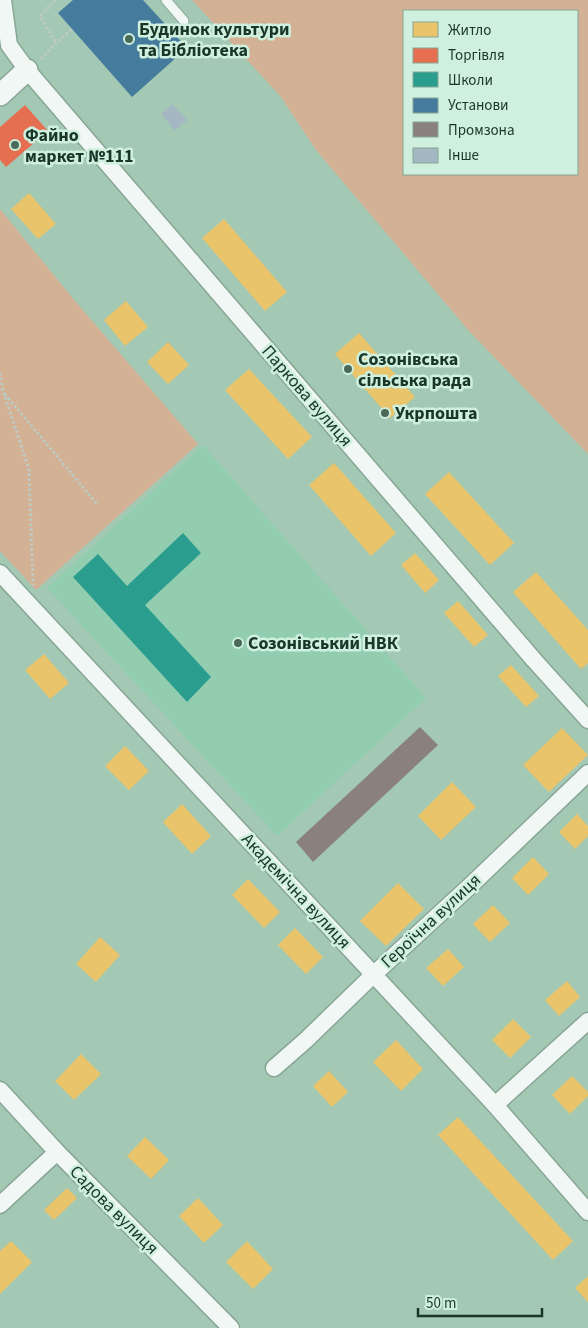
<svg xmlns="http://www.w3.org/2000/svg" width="588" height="1328" font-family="'Source Sans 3',sans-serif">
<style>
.built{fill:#92cdaf}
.green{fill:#d2b195;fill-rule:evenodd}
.homes{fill:#e9c46a}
.shops{fill:#e76f51}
.schools{fill:#2a9d8f}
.public{fill:#457b9d}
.industry{fill:#8a817c}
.building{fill:#a6b7c4}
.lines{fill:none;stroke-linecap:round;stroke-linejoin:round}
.service-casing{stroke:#88a696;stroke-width:11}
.minor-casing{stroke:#88a696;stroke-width:19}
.tertiary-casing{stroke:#88a696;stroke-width:24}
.path{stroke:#becbc4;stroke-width:3;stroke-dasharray:2.5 2.5;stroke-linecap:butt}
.service{stroke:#f1f7f4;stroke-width:9}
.minor{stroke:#f1f7f4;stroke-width:16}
.tertiary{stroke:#f1f7f4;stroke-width:21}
.poi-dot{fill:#4a6959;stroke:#cff0de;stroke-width:2}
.labels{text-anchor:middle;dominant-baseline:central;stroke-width:5;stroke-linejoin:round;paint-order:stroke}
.poi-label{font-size:18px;font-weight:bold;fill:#1a3628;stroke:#cff0de;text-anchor:start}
.street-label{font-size:18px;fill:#1a3628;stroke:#cff0de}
</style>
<rect width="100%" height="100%" fill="#a3c9b5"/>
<polygon class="built" points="203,445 426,698 277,836 47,588"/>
<g class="green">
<path d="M 192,0 L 588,0 L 588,454 L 469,331 L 316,150 L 281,97 ZM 404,11 L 577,11 L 577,174 L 404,174 Z"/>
<polygon points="0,209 75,301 198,444 36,590 0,551"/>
</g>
<g class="homes">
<polygon points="29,193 56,224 38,239 11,209"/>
<polygon points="224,219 287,292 265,311 202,238"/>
<polygon points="126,301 148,327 125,346 104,320"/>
<polygon points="359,333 415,397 390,418 335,354"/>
<polygon points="168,342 189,365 168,384 147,362"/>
<polygon points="249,369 312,437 288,459 225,390"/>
<polygon points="334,463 396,533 371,556 309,485"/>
<polygon points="449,472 514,543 490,565 425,494"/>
<polygon points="415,553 439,580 425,593 401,565"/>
<polygon points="536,572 588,630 588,663 581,669 513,592"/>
<polygon points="458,601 488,635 474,647 444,613"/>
<polygon points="44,654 69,683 50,699 25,670"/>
<polygon points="511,665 539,696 526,707 498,676"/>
<polygon points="562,728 588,755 549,792 523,765"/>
<polygon points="125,746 149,771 129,790 105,766"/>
<polygon points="452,782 476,807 441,840 418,816"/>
<polygon points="182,804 211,836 192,854 163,822"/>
<polygon points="577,814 588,826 588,836 575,849 559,832"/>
<polygon points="533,857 549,874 528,895 512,878"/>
<polygon points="248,879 280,912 264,928 232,895"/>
<polygon points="398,883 424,909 386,946 360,921"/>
<polygon points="493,905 510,923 490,942 473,924"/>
<polygon points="295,928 323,957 306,974 278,945"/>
<polygon points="100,937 120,955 96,982 76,964"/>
<polygon points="448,949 464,967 443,986 426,968"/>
<polygon points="567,981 580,997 559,1016 545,1000"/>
<polygon points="513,1019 531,1037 510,1058 492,1040"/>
<polygon points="396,1040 423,1069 401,1091 373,1062"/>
<polygon points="81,1054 101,1074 74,1100 55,1081"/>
<polygon points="329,1071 348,1092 332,1107 313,1086"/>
<polygon points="572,1076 588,1092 588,1096 570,1114 552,1095"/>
<polygon points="458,1117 573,1241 553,1260 438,1135"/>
<polygon points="145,1137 169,1160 151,1179 127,1156"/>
<polygon points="67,1188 77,1198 54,1220 44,1210"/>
<polygon points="198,1198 223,1225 204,1243 179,1216"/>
<polygon points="11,1241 32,1262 0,1294 0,1251"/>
<polygon points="247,1241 273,1269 253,1289 226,1262"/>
<polygon points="588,1276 588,1302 575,1288"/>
</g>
<polygon class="shops" points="25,105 48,131 6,167 0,160 0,127"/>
<polygon class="schools" points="183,533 201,553 145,605 211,677 187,702 73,577 98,554 127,586"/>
<polygon class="public" points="73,0 143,0 187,48 132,97 58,13"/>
<polygon class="industry" points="420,727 438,745 313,862 296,842"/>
<polygon class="building" points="172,104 187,120 175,131 161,114"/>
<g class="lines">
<g class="service-casing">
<polyline id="service" points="166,0 184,21"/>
</g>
<g class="minor-casing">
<g id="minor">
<polyline points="3,0 9,45 27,70 534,660 588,720"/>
<polyline points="0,573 495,1105 588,1212"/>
<polyline points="274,1068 306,1040 373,975 470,886 588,773"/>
<polyline points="0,1090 57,1152 231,1328"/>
<polyline points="495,1105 588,1021"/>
<polyline points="0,1205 57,1152"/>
</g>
</g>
<g class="tertiary-casing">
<polyline id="tertiary" points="0,95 27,70"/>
</g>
<g class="path">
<polyline points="56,0 40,16 56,43"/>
<polyline points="41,59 56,43 72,29"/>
<polyline points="0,373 3,391 29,469 33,585"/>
<polyline points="5,394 97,504"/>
</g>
<use href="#service" class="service"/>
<use href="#minor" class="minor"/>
<use href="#tertiary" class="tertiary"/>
</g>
<g class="poi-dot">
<circle cx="129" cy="39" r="5"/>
<circle cx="15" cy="145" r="5"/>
<circle cx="348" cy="369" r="5"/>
<circle cx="385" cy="413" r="5"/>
<circle cx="238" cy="643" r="5"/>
</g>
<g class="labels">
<g class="poi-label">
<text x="139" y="29">Будинок культури<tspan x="139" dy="21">та Бібліотека</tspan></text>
<text x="25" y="135">Файно<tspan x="25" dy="21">маркет №111</tspan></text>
<text x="358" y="359">Созонівська<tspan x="358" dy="21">сільська рада</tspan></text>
<text x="395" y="413">Укрпошта</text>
<text x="248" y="643">Созонівський НВК</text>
</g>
<g class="street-label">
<text transform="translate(307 396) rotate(49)">Паркова вулиця</text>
<text transform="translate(296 891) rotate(47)">Академічна вулиця</text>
<text transform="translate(431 921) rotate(-43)">Героїчна вулиця</text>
<text transform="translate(114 1210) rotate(45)">Садова вулиця</text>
</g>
</g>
<rect x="403" y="10" width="175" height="165" fill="#cff0de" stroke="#87a695"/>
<rect x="413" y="22" width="25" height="15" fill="#e9c46a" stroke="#87a695"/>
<text x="448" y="35" font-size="15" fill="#1a3628">Житло</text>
<rect x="413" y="48" width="25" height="15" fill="#e76f51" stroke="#87a695"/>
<text x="448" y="60" font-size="15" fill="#1a3628">Торгівля</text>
<rect x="413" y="72" width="25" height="15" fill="#2a9d8f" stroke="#87a695"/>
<text x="448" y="85" font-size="15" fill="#1a3628">Школи</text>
<rect x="413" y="98" width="25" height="15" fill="#457b9d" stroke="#87a695"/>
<text x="448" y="110" font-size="15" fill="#1a3628">Установи</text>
<rect x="413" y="122" width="25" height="15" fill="#8a817c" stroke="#87a695"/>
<text x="448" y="135" font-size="15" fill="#1a3628">Промзона</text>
<rect x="413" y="148" width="25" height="15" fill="#a6b7c4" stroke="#87a695"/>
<text x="448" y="160" font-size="15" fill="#1a3628">Інше</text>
<path d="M418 1308v8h124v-8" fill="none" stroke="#1a3628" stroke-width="2.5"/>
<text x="426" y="1308" font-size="15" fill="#1a3628" stroke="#cff0de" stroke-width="4" paint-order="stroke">50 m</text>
</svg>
